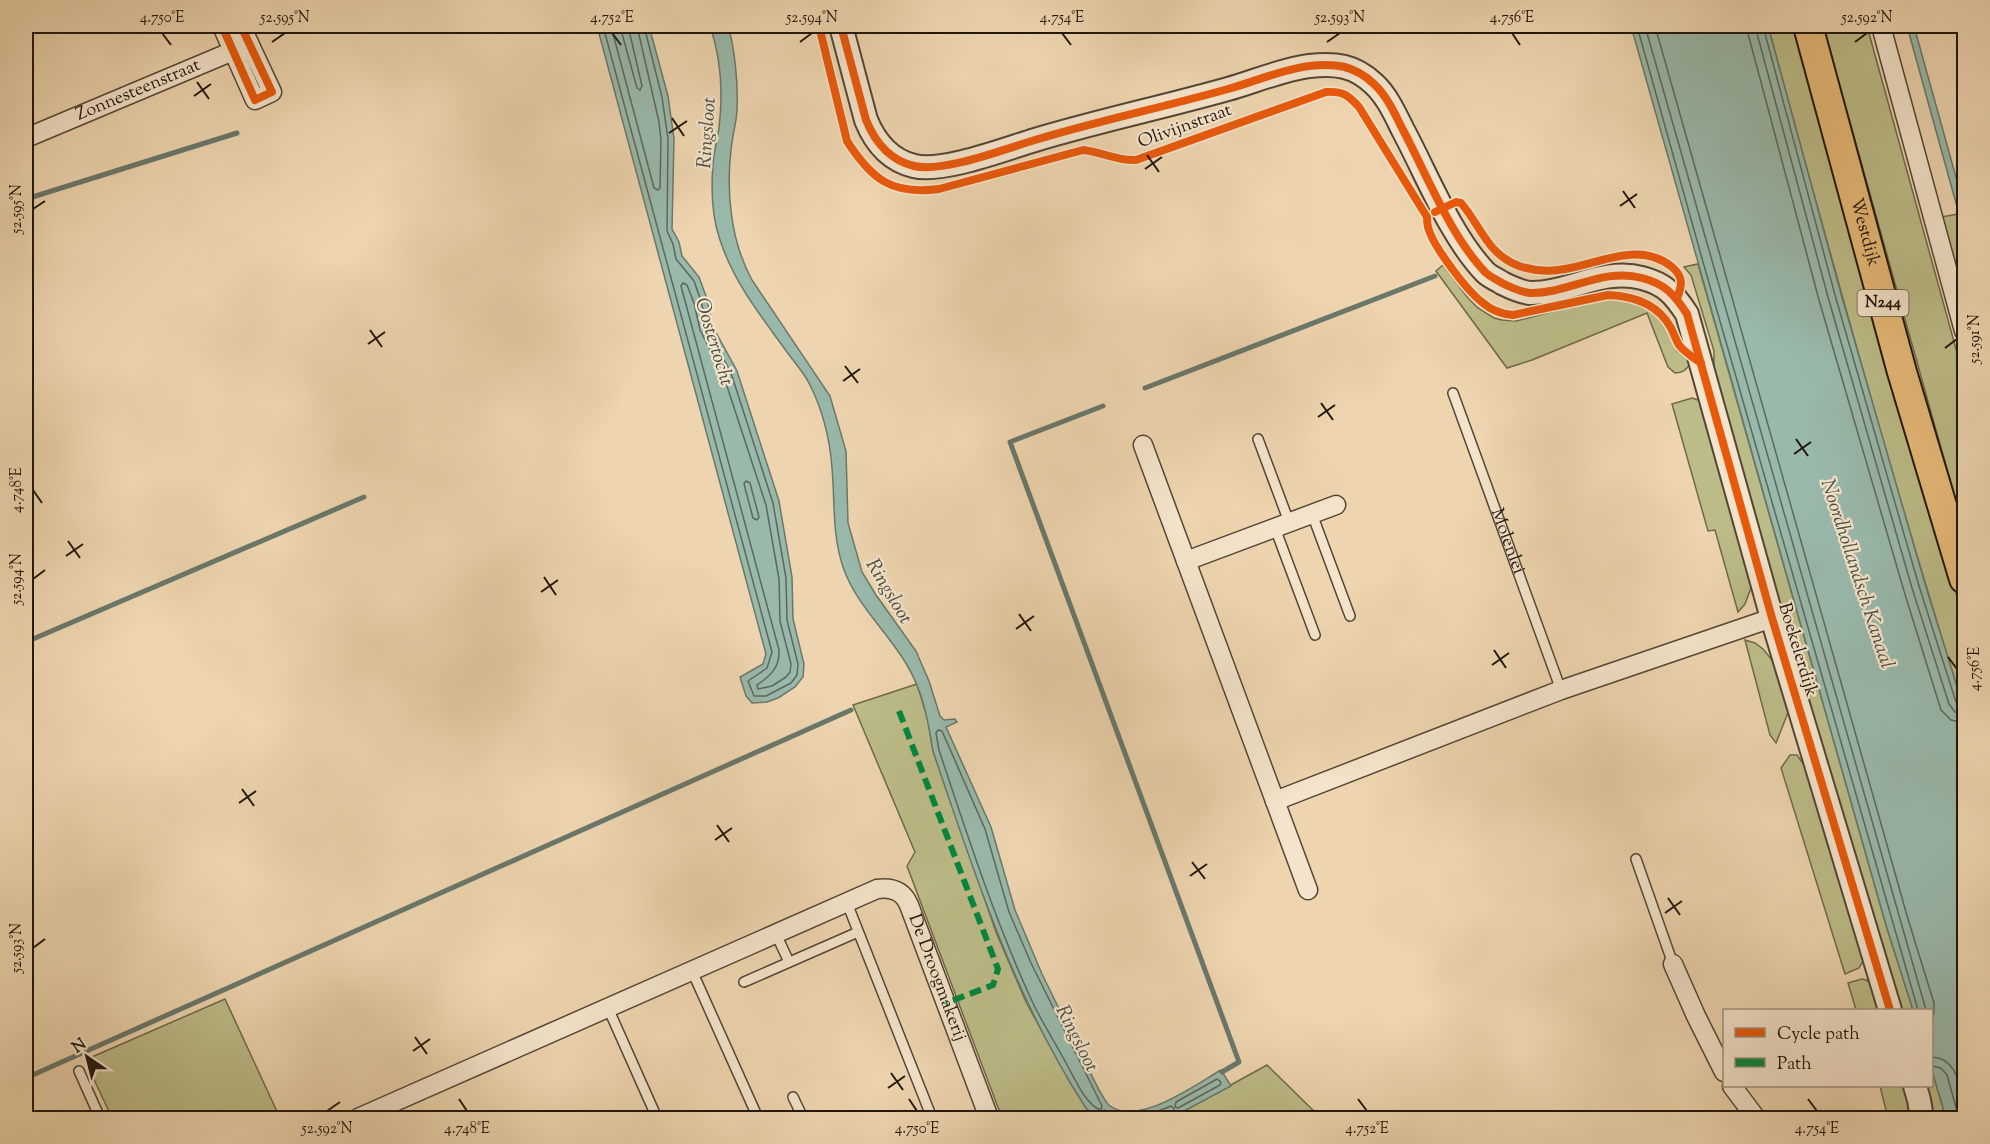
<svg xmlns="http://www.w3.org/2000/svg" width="1990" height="1144" font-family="'Sorts Mill Goudy',serif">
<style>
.green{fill:#bcbc88;stroke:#6e694a;stroke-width:1.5}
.water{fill:#99b9ab;stroke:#69786b;stroke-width:1.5}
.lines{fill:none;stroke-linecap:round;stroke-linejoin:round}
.shore{stroke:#5c685c;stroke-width:1.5}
.stream{stroke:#69786b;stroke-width:5}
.service-casing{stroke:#544635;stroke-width:12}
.minor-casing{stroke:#544635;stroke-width:21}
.tertiary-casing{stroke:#544635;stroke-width:26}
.primary-casing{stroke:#20160c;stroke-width:32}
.service{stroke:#f4e4cb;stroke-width:9}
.minor{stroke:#f4e4cb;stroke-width:18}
.tertiary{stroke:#f4e4cb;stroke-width:22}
.primary{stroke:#e7ba78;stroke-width:28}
.quiet{stroke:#00873e;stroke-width:6;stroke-dasharray:12 6;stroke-linecap:butt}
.cycleway-casing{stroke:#f4e4cb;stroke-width:11}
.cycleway{stroke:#e8590c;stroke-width:8}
.ticks{fill:none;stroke:#20160c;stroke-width:2}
.labels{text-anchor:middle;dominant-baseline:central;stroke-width:4.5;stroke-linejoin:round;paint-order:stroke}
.shield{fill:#f4e4cb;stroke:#605445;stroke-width:1.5}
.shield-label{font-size:16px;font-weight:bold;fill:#20160c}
.street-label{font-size:18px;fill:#20160c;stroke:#f4e4cb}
.water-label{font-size:20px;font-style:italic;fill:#4a4f44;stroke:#f4e4cb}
.neatline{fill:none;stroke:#20160c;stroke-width:2}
.ticks-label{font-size:15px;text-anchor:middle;fill:#20160c}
</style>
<rect width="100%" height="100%" fill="#eed5af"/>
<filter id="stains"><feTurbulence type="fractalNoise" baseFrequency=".00333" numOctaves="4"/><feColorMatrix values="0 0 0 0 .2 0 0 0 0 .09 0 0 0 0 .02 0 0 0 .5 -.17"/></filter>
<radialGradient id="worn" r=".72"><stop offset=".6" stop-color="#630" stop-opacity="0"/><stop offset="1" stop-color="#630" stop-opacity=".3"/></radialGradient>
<g class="green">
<path d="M 1768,26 L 1796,26 L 1903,417 L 1964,620 L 1964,709 C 1893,483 1830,254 1768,26 Z"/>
<polygon points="1823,26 1867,26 1964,378 1964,530"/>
<polygon points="1964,213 1964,300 1941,217"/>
<polygon points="1698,264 1886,925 1913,1010 1902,1010 1774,589 1714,370 1714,351 1691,275 1684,267"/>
<path d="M 1443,265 L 1468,298 L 1478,308 L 1494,318 L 1502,320 L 1516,321 L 1594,301 L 1613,298 L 1636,302 L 1647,308 L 1660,318 L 1668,329 L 1677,351 L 1691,362 C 1688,369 1683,373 1675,373 L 1668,367 L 1647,313 L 1532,360 L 1507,368 L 1436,271 Z"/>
<polygon points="1692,398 1701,401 1752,585 1745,604 1738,612 1715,530 1708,531 1672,404"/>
<polygon points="1745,640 1755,643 1763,649 1777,666 1789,710 1776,743 1770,735"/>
<polygon points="917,684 928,720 933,751 996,932 1026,1002 1071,1084 1086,1108 1099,1118 1002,1118 907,866 915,852 853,705"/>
<polygon points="1790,755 1797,755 1807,769 1865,958 1859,968 1845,974 1781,768"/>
<path d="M 1862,979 C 1877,981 1878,998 1881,1010 L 1856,1010 L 1848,983 Z"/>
<polygon points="225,999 280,1118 112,1118 85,1060"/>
<polygon points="1267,1065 1321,1118 1171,1118"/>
<polygon points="1932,1071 1946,1118 1931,1118 1925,1086 1932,1086"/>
<polygon points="1880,1086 1905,1086 1911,1116 1910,1118 1888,1118"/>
</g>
<g class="water">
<polygon points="597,26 649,26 668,96 674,139 672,229 679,242 682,256 699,277 707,299 712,325 737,371 779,501 792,577 793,619 804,664 803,677 795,687 778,698 767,702 752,703 746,696 740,677 763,664 766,654"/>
<path d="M 710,26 L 728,26 C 735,49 738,84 737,108 C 737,122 732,136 731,150 C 726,193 731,242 752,280 L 830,396 L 846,451 L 848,523 L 862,572 L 876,595 L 916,651 L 929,681 L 940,716 L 944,720 L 955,719 L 957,722 L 946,727 L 991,827 L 1015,910 L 1042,974 L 1099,1090 C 1102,1094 1105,1102 1109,1105 C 1137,1128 1196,1084 1221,1070 L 1231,1086 L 1171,1118 L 1099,1118 L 1086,1108 C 1014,997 975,876 933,751 C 928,720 923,692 907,665 C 887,631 856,605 843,567 C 832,534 835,502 832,468 C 830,441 823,411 810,385 C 805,374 795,363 787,352 C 761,316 734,283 720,240 C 712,217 711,189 713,164 C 714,152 717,140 719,128 C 723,95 721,58 710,26 Z"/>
<polygon points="1631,26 1768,26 1841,294 1925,584 1964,709 1964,1118 1946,1118 1932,1071 1932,1010 1913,1010 1886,925"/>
<polygon points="1907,26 1914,26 1964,206 1964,232"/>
</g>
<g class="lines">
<g class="shore">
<polyline points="603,26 772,652 767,668 748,681 754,696 766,696 791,683 797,675 798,664 787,620 786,578 773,503 731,373 707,327 701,301 694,281 676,259 673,244 667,231 668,139 662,97 644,26"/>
<polyline points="611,26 654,188 658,190 660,188 661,140 659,122 637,26"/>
<polyline points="620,26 637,88 640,90 642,86 628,26"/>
<polyline points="1637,26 1703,262 1918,1010"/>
<polyline points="1645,26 1926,1010"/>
<polyline points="1655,26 1908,919 1934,1003 1934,1012 1932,1021"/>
<polyline points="1746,26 1819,300 1904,591 1941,710 1951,720 1964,723"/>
<polyline points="1755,26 1828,297 1912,588 1949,704 1955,712 1964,714"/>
<polyline points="1763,26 1835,295 1919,586 1956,702 1959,706 1964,707"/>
<path d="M 683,283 L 687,285 L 694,303 L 700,330 L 724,377 L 766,505 L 779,579 L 780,621 L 791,664 L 790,672 L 786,677 L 772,686 L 758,689 L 757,685 C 770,676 780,668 779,650 L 681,286 Z"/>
<polygon points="746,481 750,483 759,517 757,520 753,518 744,484"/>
<path d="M 938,730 L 942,731 L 985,829 L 1009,912 L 1031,963 L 1102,1106 L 1101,1110 C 1086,1106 1074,1077 1066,1063 C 1055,1042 1041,1021 1031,999 C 994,918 967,834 939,750 L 936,733 Z"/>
<path d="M 1932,1057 C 1956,1058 1959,1083 1964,1102"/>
<polyline points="1932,1066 1941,1068 1947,1075 1959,1118"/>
<polygon points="1217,1079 1221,1082 1220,1085 1178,1108 1175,1107 1176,1102"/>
<path d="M 1102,1118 L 1102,1112 L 1104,1110 C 1134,1121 1142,1118 1171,1106 L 1174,1109 L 1170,1118"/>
</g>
<g class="stream">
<polyline points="26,199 237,133"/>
<polyline points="1145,388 1435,276"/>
<polyline points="1103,406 1010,442 1239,1062 1222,1072"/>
<polyline points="26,642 364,497"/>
<polyline points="26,1078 851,710"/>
</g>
<g class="service-casing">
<g id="service">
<path id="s1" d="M 1453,393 L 1561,690"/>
<polyline points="1258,439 1289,522"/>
<polyline points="1312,514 1350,616"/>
<polyline points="1275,528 1315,635"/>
<polyline points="1636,859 1673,964"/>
<polyline points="847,903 932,1118"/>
<polyline points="776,934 789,962"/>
<polyline points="692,971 758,1118"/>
<polyline points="744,982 858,932"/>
<polyline points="608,1008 657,1118"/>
<polyline points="79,1071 100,1118"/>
<polyline points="793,1097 803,1118"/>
</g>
</g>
<g class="minor-casing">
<g id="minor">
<polyline points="222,26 255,100 272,92 241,26"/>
<polyline points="1881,26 1964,331"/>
<path id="s2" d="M 26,138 L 233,51 L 249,43"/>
<polyline points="1143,445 1308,890"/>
<polyline points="1186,561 1336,505"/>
<polyline points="1275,801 1561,690 1772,618"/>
<polyline points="1673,964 1696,1016 1724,1072"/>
<polyline points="1732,1086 1756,1118"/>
<path id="s3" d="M 358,1118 L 877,889 C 892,887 903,891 909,905 L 989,1118"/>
</g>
</g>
<g class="tertiary-casing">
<g id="tertiary">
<path d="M 841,26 L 866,120 C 875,142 889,160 914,166 C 943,173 1005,149 1035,140 C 1098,121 1164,107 1228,89 C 1253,82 1284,69 1309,66 C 1335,63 1354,65 1374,84 C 1387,96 1395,114 1403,130 C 1427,175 1450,235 1485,272 C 1490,277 1496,279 1502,283 C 1510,287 1521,292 1530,293 C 1568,294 1603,267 1642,278 C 1665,284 1674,294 1687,314 L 1772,618 L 1890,1010"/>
<polyline points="1915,1086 1919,1100 1922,1118"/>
</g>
</g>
<g class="primary-casing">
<g id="primary">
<path id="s4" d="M 1808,26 L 1902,372 L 1964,579"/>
</g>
</g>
<use href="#service" class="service"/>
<use href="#minor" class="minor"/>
<use href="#tertiary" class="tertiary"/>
<use href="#primary" class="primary"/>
<polyline class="quiet" points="899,711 998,969 993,985 946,1003"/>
<g class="cycleway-casing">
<g id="cycleway">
<polyline points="222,26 255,100 272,92 241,26"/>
<path d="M 819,26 L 847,141 C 872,180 892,195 939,189 L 1083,150 C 1102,152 1117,161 1136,160 L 1326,92 C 1343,91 1348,95 1359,107 L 1427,217 C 1427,220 1427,223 1428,227 C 1432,245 1467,291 1483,303 C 1492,311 1502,314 1513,315 L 1608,295 C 1634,296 1658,304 1671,328 C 1674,334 1676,340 1679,345 C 1684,352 1694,358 1701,363"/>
<path d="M 841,26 L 866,120 C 875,142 889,160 914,166 C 943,173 1005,149 1035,140 C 1098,121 1164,107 1228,89 C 1253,82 1284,69 1309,66 C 1335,63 1354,65 1374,84 C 1387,96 1395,114 1403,130 C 1427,175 1450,235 1485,272 C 1490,277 1496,279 1502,283 C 1510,287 1521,292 1530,293 C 1568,294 1603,267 1642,278 C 1665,284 1674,294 1687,314 L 1772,618 L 1890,1010"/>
<path d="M 1435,212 L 1456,202 L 1461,203 C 1481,226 1487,254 1519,266 C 1534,271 1550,272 1565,269 C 1599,264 1640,240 1672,267 C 1684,277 1682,285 1677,299"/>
</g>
</g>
<use href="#cycleway" class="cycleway"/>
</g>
<path class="ticks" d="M 162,33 L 171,45M 612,33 L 621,45M 1062,33 L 1071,45M 1512,33 L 1520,45M 272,42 L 285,33M 800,42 L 812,33M 1327,42 L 1340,33M 1855,42 L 1867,33M 197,82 L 209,99M 194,96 L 211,84M 672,118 L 684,136M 669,133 L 687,121M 1147,155 L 1159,172M 1145,169 L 1162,157M 1623,191 L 1635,208M 1620,206 L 1637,194M 33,209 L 45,201M 370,330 L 382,347M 368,344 L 385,332M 1945,348 L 1957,339M 845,366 L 858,383M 843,381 L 860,369M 1321,403 L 1333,420M 1318,417 L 1335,405M 1796,439 L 1808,456M 1794,454 L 1811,442M 33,490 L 42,503M 68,541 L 80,558M 66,556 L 83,544M 544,577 L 556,595M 33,579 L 45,570M 541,592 L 558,580M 1019,614 L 1031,631M 1016,629 L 1034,616M 1494,650 L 1506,668M 1948,657 L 1957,669M 1492,665 L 1509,653M 242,789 L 254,806M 239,803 L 256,791M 717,825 L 729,842M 715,840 L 732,828M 1192,862 L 1205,879M 1190,876 L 1207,864M 1668,898 L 1680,915M 1665,913 L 1682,901M 33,948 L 45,939M 415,1037 L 427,1054M 413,1051 L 430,1039M 891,1073 L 903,1090M 888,1088 L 905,1076M 459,1099 L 467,1111M 909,1099 L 917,1111M 1358,1099 L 1367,1111M 1808,1099 L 1817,1111M 327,1111 L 340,1102"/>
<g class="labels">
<rect class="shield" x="1857.5" y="290" width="51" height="26" rx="4.5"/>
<g class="shield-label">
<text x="1883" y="303">N244</text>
</g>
<g class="street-label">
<text stroke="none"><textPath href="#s2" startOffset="122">Zonnesteenstraat</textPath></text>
<text transform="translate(1185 127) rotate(-20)">Olivijnstraat</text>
<text stroke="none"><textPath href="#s4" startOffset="214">Westdijk</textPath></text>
<text stroke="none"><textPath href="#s1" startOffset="158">Molenlei</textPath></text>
<text transform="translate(1797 650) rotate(73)">Boekelerdijk</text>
<text stroke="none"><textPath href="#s3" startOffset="684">De Droogmakerij</textPath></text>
</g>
<g class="water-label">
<text transform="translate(708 133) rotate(-86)">Ringsloot</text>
<text transform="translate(713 342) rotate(73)">Oostertocht</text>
<text transform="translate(1856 574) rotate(72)">Noordhollandsch Kanaal</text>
<text transform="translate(888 592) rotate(59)">Ringsloot</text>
<text transform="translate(1076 1039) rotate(63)">Ringsloot</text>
</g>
</g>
<rect width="1990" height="1144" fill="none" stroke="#eed5af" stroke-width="66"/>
<rect x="1723" y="1009" width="210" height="78" fill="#f4e4cb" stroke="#9f927f" stroke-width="1.5"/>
<rect x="1735" y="1028" width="30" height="9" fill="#e8590c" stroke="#9f927f" stroke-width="1.5"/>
<text x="1777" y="1039" font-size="18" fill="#20160c">Cycle path</text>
<rect x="1735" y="1058" width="30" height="9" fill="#00873e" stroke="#9f927f" stroke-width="1.5"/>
<text x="1777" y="1069" font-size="18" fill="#20160c">Path</text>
<g transform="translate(87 1057) rotate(325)" stroke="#f4e4cb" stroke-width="4.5" paint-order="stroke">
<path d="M0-4.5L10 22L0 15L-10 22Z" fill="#20160c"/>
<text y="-9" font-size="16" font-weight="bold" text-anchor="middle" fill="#20160c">N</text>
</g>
<rect x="33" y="33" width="1924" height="1078" class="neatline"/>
<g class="ticks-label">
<text x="162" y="22">4.750°E</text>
<text x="285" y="22">52.595°N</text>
<text x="612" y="22">4.752°E</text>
<text x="812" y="22">52.594°N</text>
<text x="1062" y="22">4.754°E</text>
<text x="1340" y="22">52.593°N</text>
<text x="1512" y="22">4.756°E</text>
<text x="1867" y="22">52.592°N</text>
<text transform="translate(16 209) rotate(-90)" y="5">52.595°N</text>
<text transform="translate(1974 339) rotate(-90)" y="5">52.591°N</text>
<text transform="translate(16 490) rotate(-90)" y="5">4.748°E</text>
<text transform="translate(16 579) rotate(-90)" y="5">52.594°N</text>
<text transform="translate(1974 669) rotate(-90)" y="5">4.756°E</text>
<text transform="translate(16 948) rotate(-90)" y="5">52.593°N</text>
<text x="327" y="1133">52.592°N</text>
<text x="467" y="1133">4.748°E</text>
<text x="917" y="1133">4.750°E</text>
<text x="1367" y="1133">4.752°E</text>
<text x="1817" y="1133">4.754°E</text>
</g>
<rect width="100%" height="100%" filter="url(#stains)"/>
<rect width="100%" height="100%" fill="url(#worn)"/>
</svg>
